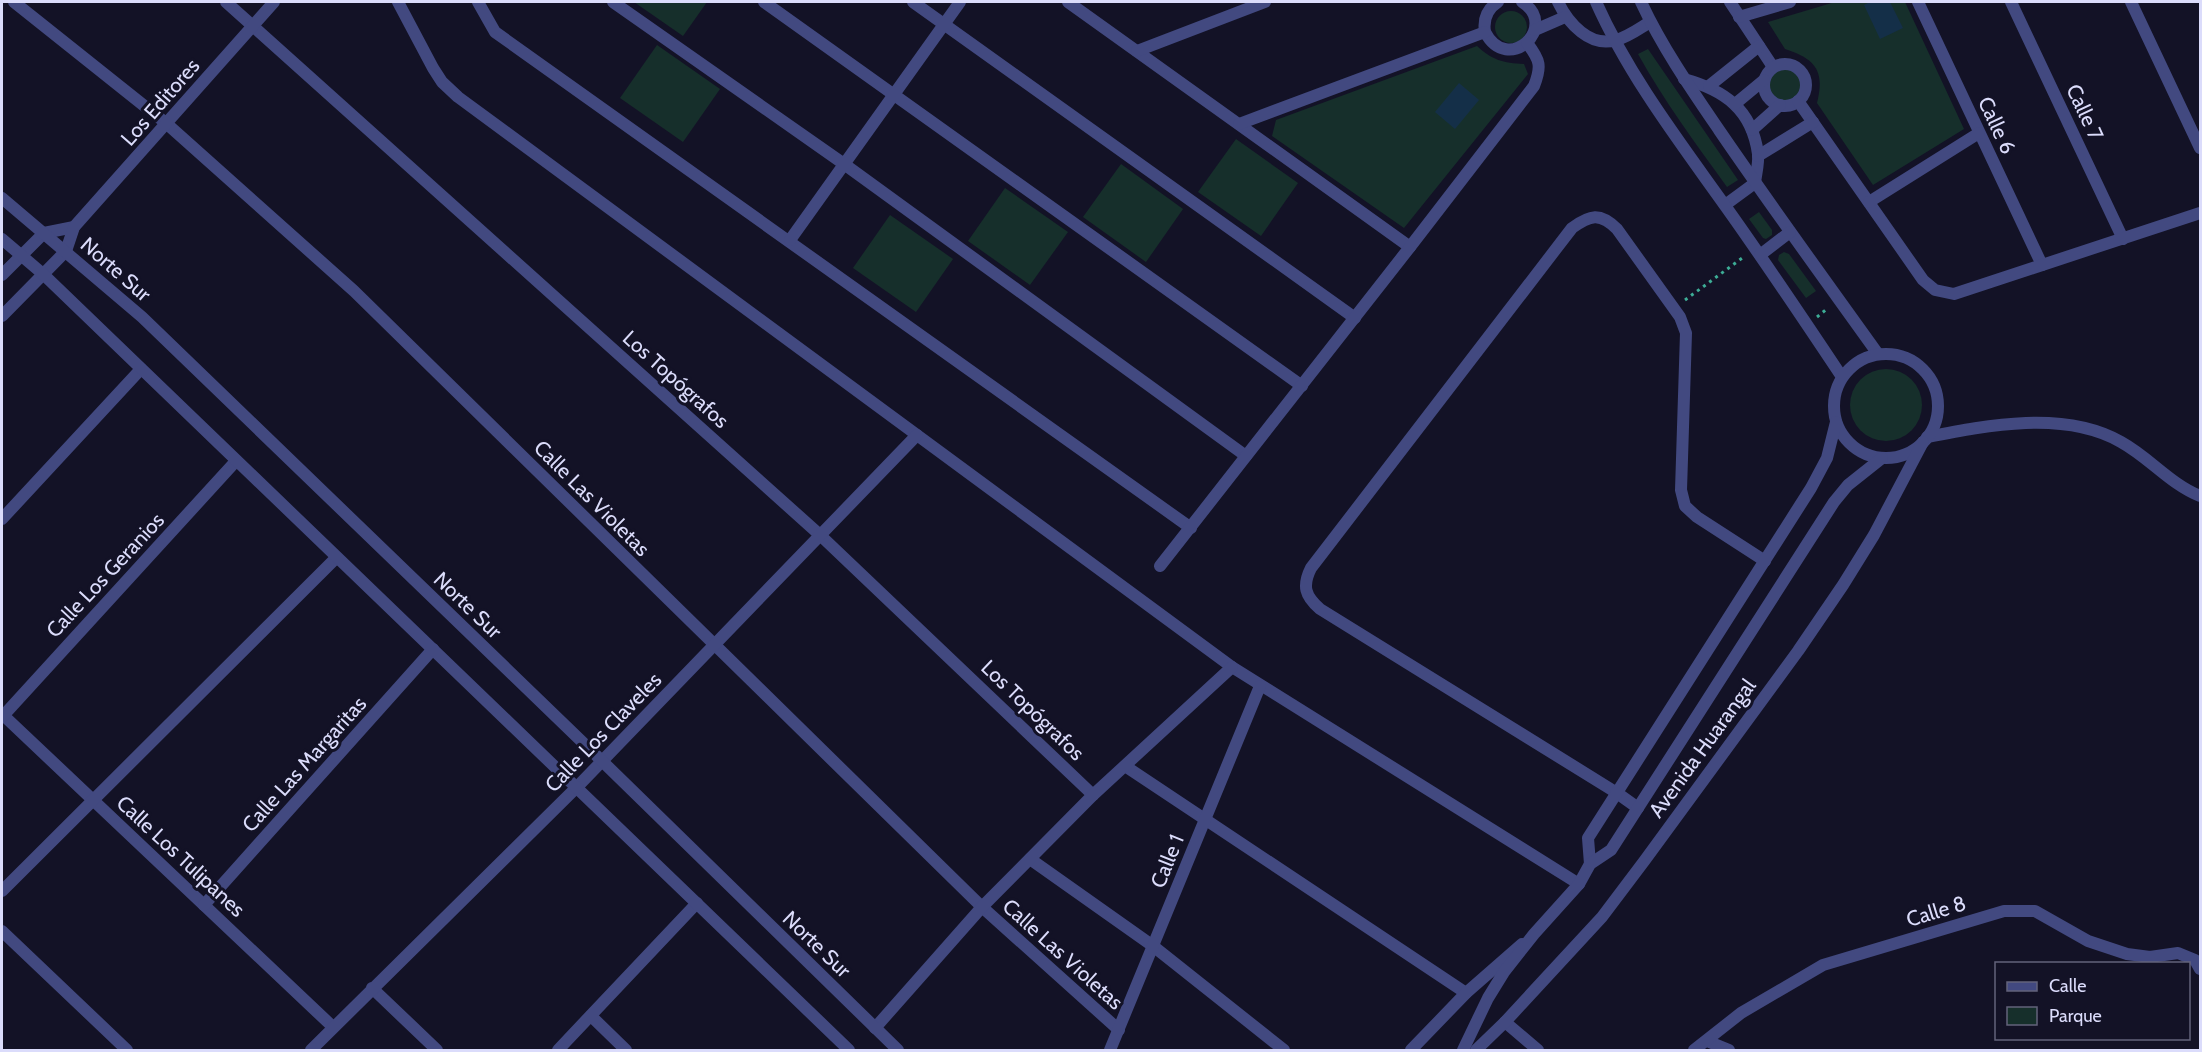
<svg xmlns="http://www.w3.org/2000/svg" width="2202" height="1052" font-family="Cabin,sans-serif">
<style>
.green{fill:#162f2b}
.water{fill:#142f48}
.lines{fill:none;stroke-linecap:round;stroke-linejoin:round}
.path{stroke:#3dad96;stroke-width:3;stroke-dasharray:3 4.5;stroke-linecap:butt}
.minor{stroke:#424980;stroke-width:12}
.tertiary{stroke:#424980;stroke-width:12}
.labels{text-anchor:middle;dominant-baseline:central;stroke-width:6;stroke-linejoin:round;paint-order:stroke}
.street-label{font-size:21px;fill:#dbdcfb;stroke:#131226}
</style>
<rect width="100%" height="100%" fill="#131226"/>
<g class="green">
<polygon points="634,2 707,2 683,36"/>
<path d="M 1835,2 L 1905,2 L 1964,129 L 1873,185 L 1817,103 C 1825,71 1816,59 1785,49 L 1768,22 Z"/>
<circle cx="1511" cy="27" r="16"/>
<polygon points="657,45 720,89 683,142 620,98"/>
<path d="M 1477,46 C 1492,60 1503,63 1524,64 L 1528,74 L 1404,228 L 1272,136 L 1276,120 Z"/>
<path d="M 1648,49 L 1738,180 L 1727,187 C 1696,144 1664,101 1638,54 Z"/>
<circle cx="1786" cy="84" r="17"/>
<polygon points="1236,139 1298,183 1261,236 1198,192"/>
<polygon points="1121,164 1183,209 1146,262 1083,217"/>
<polygon points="1005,188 1068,232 1030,285 968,241"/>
<polygon points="1759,212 1772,230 1772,235 1766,239 1763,238 1749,219"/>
<polygon points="890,215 953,259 916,312 853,268"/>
<polygon points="1784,252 1789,254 1816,291 1806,298 1778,260 1779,255"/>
<circle cx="1886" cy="405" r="36"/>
</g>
<g class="water">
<polygon points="1870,2 1890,2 1903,28 1880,39 1864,5"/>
<polygon points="1459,83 1479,100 1455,129 1435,112"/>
</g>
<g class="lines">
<g class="path">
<polyline points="1685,300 1745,256"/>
<polyline points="1817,317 1828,308"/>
</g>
<g class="minor">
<polyline points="14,2 167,124 354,291 982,907 1119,1030"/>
<polyline points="226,2 820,535 1093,795"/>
<polyline points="398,2 433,68 442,82 458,97 1232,667 1579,884"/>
<polyline points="478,2 495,32 1191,528"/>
<polyline points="613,2 844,164 1246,456"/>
<polyline points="764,2 1302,386"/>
<polyline points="913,2 1355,318"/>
<polyline points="1068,2 1410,247"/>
<path d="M 1498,2 C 1487,9 1483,19 1485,32 C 1508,76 1560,26 1522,2"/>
<path d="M 1558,2 C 1568,23 1590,48 1616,40 C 1628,37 1640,28 1650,22"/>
<polyline points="1730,2 1773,67"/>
<polyline points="1918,2 2042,265"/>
<polyline points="2011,2 2123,239"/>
<polyline points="2131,2 2200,148"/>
<polyline points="1739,17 1790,2"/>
<polyline points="1535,30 1565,17"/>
<polyline points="1137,51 1265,2"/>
<circle cx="1785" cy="85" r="21"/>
<path d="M 1684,79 C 1724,90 1752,109 1758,154 C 1759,163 1756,174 1755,183 L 1725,205"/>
<polyline points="1709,86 1759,46"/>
<polyline points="1798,101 1923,280 1935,290 1954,294 2200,213"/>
<polyline points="1735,104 1764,80"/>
<polyline points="1239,124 1485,32"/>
<polyline points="1752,130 1780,105"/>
<polyline points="1758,156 1813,122"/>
<polyline points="1869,202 1979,133"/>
<polyline points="790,240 960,2"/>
<polyline points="2,275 44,233 74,227"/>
<polyline points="2,316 66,251 74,227 274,2"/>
<path d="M 1927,437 C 1988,425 2065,410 2121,442 C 2150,458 2170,484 2200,496"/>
<polyline points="2,519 141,369"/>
<path d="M 1160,566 L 1410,247 L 1534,86 C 1542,66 1540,60 1527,43"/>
<polyline points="2,714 333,1027"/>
<polyline points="3,716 236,461"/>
<polyline points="1125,766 1466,993"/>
<path d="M 1638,808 L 1617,793 L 1320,609 C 1305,596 1302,586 1311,568 L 1572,228 C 1590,215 1600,212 1617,229 L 1680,317 L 1686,333 L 1681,490 L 1685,506 L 1697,517 L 1765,561"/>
<polyline points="1030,859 1153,946 1284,1050"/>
<polyline points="2,891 336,558"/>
<polyline points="204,905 433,649"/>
<polyline points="2,931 127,1050"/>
<polyline points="372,988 437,1050"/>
<polyline points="591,1016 626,1050"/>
<polyline points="1505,1022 1538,1050"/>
<polyline points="875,1028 982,907 1093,795 1232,667"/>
<polyline points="1707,1041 1729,1050"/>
<polyline points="311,1050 578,786 917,435"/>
<polyline points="558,1050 697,903"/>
<polyline points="1110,1050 1260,686"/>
<polyline points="1411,1050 1466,993 1522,944"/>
<polyline points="1694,1050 1741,1013 1823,965 2004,911 2035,911 2088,941 2127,954 2150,957 2178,953 2195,960 2200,969"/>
</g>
<g class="tertiary">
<path d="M 1596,2 C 1629,76 1679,141 1726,207 C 1766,263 1804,320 1842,377"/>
<path d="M 1641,2 C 1662,47 1691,89 1719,130 C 1771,206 1825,280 1878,354"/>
<polyline points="2,198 142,317 602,761 898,1050"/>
<path d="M 2,239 L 43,274 C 311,534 582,790 849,1050"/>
<polyline points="1760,255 1790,232"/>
<circle cx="1886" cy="406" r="52"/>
<polyline points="1590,864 1588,838 1811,488 1827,458 1836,422"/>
<polyline points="1463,1050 1488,998 1504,972 1534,934 1579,884 1590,864 1611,850 1834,502 1848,485 1882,458"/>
<polyline points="1476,1050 1505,1022 1602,917 1645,860 1798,651 1843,585 1874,535 1923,442"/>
</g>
</g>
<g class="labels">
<g class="street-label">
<text transform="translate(160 102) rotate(-49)">Los Editores</text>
<text transform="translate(2085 112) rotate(65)">Calle 7</text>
<text transform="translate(1997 125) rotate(65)">Calle 6</text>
<text transform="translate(116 269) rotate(41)">Norte Sur</text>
<text transform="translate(676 379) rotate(42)">Los Topógrafos</text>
<text transform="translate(592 498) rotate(45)">Calle Las Violetas</text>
<text transform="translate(105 575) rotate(-47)">Calle Los Geranios</text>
<text transform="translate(468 605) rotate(44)">Norte Sur</text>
<text transform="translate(1033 710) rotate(44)">Los Topógrafos</text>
<text transform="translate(603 732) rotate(-46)">Calle Los Claveles</text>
<text transform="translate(1702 748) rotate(-54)">Avenida Huarangal</text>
<text transform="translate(304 764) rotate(-48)">Calle Las Margaritas</text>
<text transform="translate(181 856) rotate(43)">Calle Los Tulipanes</text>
<text transform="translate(1167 861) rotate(-68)">Calle 1</text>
<text transform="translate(1936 911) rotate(-17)">Calle 8</text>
<text transform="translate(817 944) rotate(44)">Norte Sur</text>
<text transform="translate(1063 954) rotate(42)">Calle Las Violetas</text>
</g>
</g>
<rect width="2202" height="1052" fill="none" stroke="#dbdcfb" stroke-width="6"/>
<rect x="1995" y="962" width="195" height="78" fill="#131226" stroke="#63637b" stroke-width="1.5"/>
<rect x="2007" y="982" width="30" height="9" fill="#424980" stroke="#63637b" stroke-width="1.5"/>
<text x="2049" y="992" font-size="18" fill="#dbdcfb">Calle</text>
<rect x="2007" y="1007" width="30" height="18" fill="#162f2b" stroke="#63637b" stroke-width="1.5"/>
<text x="2049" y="1022" font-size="18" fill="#dbdcfb">Parque</text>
</svg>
